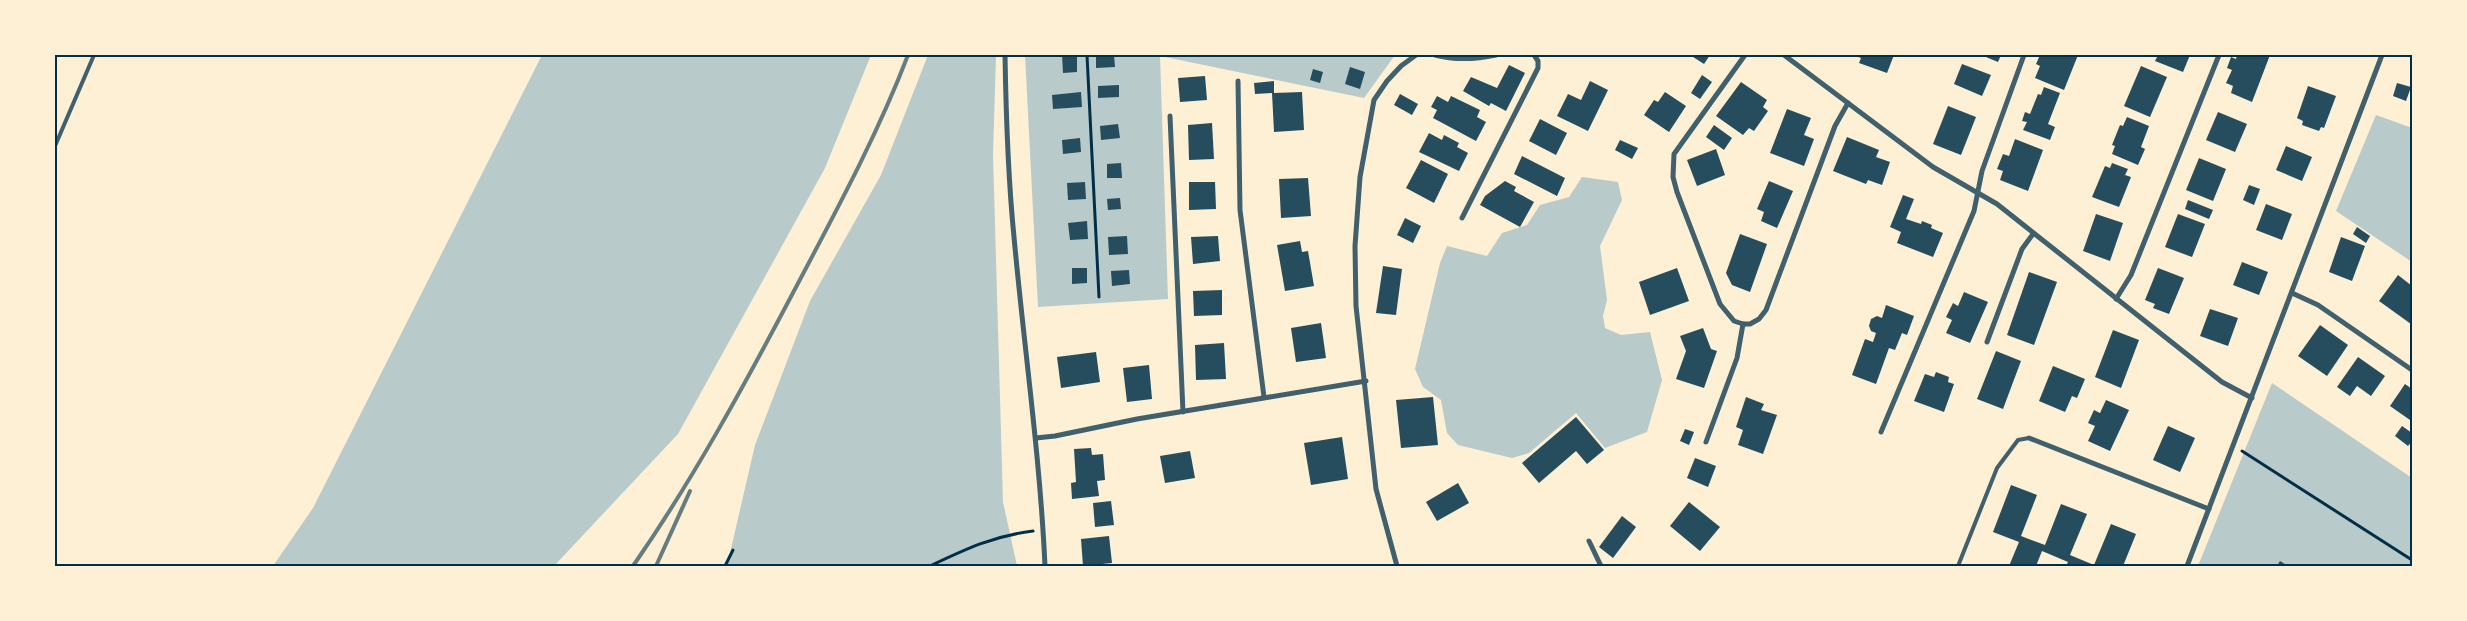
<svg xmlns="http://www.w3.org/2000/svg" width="2467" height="621" font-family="Roboto,sans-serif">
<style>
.green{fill:#b9caca}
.building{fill:#264d5e}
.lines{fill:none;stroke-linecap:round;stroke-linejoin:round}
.path{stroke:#003049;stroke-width:3}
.service{stroke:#3f606c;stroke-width:4}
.minor{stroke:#3f606c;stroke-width:5}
.rail{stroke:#657d81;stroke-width:4}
.neatline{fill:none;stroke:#003049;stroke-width:2}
</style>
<rect width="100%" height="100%" fill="#fdf0d5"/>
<g class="green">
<polygon points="542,55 871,55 825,168 678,434 554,566 273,566 313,508"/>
<polygon points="928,55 996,55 993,155 1003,502 1017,566 727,566 755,445 810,301 881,175"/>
<polygon points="1025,55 1395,55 1364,98 1160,56 1168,299 1038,307"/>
<polygon points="2376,115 2412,128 2412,262 2336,211"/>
<polygon points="1582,177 1618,182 1622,200 1600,246 1607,300 1603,316 1605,328 1621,335 1650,332 1662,380 1647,432 1605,448 1576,413 1529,453 1512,458 1458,445 1447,433 1441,400 1423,387 1415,369 1440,263 1447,246 1487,256 1502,233 1527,225 1540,205 1569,197"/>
<polygon points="2272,383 2412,478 2412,566 2198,566"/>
</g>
<g class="building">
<polygon points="1062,55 1077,55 1077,72 1063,73"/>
<polygon points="1096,55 1114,55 1115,67 1096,68"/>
<polygon points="1690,55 1710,55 1704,64"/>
<polygon points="1853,55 1894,55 1887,73 1859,63 1861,58"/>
<polygon points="1981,55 2001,55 1998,62"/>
<polygon points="2040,55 2078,55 2064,90 2035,78 2040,66 2036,64"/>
<polygon points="2158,55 2190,55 2183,72 2155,61"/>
<polygon points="2237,55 2270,55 2252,102 2231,93 2233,86 2226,83 2232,70 2227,68 2231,57 2236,59"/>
<polygon points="1962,64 1991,75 1982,96 1954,84"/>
<polygon points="1509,65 1525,73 1506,111 1491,103 1489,106 1463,91 1471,77 1497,88"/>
<polygon points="2141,66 2167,77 2150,117 2124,106"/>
<polygon points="1350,67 1365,72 1360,89 1345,84"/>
<polygon points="1313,69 1323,72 1320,83 1310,80"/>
<polygon points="1702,75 1712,82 1700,99 1691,93"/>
<polygon points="1205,76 1207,100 1180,102 1178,78"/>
<polygon points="1274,81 1274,93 1302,92 1304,130 1274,132 1272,93 1255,94 1254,83"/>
<polygon points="1590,81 1608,90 1588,131 1557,116 1568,94 1581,100"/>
<polygon points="1741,82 1767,100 1763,107 1768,111 1754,131 1749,128 1743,135 1716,116"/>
<polygon points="2397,83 2411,87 2406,101 2393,96"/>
<polygon points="1119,85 1119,97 1098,98 1098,86"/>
<polygon points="2308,86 2336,96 2324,128 2321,127 2319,131 2302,125 2303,121 2297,118"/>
<polygon points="2044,87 2060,93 2048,124 2055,127 2050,140 2023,130 2027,122 2022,121 2025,112 2030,114 2038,94 2041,95"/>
<polygon points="1081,92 1082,107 1053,109 1052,95"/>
<polygon points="1665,92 1686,106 1669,132 1644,115 1654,100 1658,102"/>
<polygon points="1400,94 1418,104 1412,115 1394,105"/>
<polygon points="1437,96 1448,102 1451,96 1480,110 1477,117 1486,122 1476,141 1433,118 1437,110 1431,107"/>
<polygon points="1948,106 1976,117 1961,155 1933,144"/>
<polygon points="1787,109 1811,118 1804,135 1814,139 1804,166 1770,153"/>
<polygon points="2218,112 2247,124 2235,152 2206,140"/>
<polygon points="2127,117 2149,126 2141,147 2145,149 2138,165 2112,154 2115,146 2112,145 2120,125 2123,126"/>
<polygon points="1540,119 1567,133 1556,155 1529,141"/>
<polygon points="1212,123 1214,159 1189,160 1188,125"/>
<polygon points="1118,124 1120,138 1101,140 1100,126"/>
<polygon points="1714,125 1732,138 1724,150 1706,137"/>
<polygon points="1429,133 1442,140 1444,135 1459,143 1457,147 1468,153 1459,171 1419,152"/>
<polygon points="1847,137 1879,150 1876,157 1890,162 1882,185 1868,180 1866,184 1833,171"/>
<polygon points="1080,138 1081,152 1063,154 1062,140"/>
<polygon points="2015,139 2043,150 2028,191 2000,180 2003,171 1997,169 2003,154 2009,156"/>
<polygon points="1620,140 1638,148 1632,159 1615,150"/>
<polygon points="2286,146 2312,157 2302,181 2276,170"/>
<polygon points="1716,149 1725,175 1697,186 1687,160"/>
<polygon points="1522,156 1565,178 1557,196 1514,174"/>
<polygon points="2199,158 2226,169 2213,201 2186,190"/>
<polygon points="1421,160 1448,174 1434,203 1406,188"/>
<polygon points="1121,163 1122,178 1107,178 1107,164"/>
<polygon points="2112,163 2128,169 2125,175 2131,177 2119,207 2092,197 2105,166 2110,168"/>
<polygon points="1308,178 1311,216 1281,218 1279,179"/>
<polygon points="1505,181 1516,187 1514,191 1534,202 1520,227 1480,205 1485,196"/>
<polygon points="1769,181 1793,191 1777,228 1761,221 1764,212 1757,209"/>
<polygon points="1085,182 1086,199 1068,200 1067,183"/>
<polygon points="1189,182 1215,182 1216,209 1189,210"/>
<polygon points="2249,185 2260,189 2254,205 2243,200"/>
<polygon points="1903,195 1914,199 1906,219 1921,224 1922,221 1932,225 1931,228 1943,233 1933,257 1897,243 1901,232 1890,227"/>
<polygon points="1120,198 1121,209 1108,210 1107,199"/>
<polygon points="2188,200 2213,210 2209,219 2185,209"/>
<polygon points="2266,204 2292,214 2282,240 2256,230"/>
<polygon points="2096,214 2123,223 2110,261 2083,251"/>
<polygon points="2178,214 2205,224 2192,257 2165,247"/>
<polygon points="1405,218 1421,226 1413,243 1397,235"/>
<polygon points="1087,221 1088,239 1070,240 1068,223"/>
<polygon points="2357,227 2370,236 2366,243 2353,234"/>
<polygon points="1740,234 1767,244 1750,292 1732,285 1726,273"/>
<polygon points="1127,236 1128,254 1109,255 1108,237"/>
<polygon points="1218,236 1220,261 1193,264 1191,237"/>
<polygon points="2341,237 2365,246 2352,281 2329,272"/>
<polygon points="1300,241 1302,252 1308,251 1314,286 1285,291 1277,245"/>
<polygon points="2242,262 2268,272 2259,295 2233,285"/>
<polygon points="1383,266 1402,269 1396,315 1376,313"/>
<polygon points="1072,268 1087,268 1087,283 1072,284"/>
<polygon points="1677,268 1689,301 1650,315 1639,282"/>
<polygon points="2158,268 2184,278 2169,314 2153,308 2155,304 2145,300"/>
<polygon points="1129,270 1130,284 1112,286 1111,271"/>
<polygon points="2029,272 2057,282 2034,345 2007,335"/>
<polygon points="2398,275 2412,286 2411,324 2379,301"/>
<polygon points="1222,290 1222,315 1194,316 1193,291"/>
<polygon points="1964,292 1988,302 1970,343 1946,333 1952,320 1946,317 1953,303 1958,306"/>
<polygon points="1886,305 1914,316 1907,335 1902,333 1895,350 1889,348 1876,384 1852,375 1865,339 1873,342 1876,333 1871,331 1869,326 1871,319 1877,316 1882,318"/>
<polygon points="2210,309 2238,318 2228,346 2200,336"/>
<polygon points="1321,323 1326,358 1296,362 1291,328"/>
<polygon points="2320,325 2348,345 2327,376 2298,356"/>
<polygon points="1703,328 1711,349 1717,351 1704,388 1676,379 1686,351 1680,336"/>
<polygon points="2113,330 2139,340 2121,388 2095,377"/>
<polygon points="1224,343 1226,379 1196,380 1195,345"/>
<polygon points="1996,351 2021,361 2003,409 1977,399"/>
<polygon points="1096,352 1100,382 1061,388 1057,357"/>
<polygon points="2358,357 2385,376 2371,396 2357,386 2350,396 2337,387"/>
<polygon points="1149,365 1152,399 1127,402 1123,368"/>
<polygon points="2053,366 2085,379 2077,398 2072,396 2065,412 2039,401"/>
<polygon points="1936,372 1949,377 1948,382 1954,384 1944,412 1914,401 1925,374 1934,377"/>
<polygon points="2405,384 2412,389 2410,420 2390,406"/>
<polygon points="1433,397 1438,445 1401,448 1396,400"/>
<polygon points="1746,397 1764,404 1761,410 1777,415 1763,454 1738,445 1743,430 1736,427"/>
<polygon points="2106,400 2129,410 2110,451 2088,441 2095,426 2088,423 2094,410 2100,413"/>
<polygon points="1576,417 1604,450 1587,464 1576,451 1539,483 1522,463"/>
<polygon points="2168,426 2195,438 2180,472 2153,460"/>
<polygon points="2402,426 2412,433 2412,441 2408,446 2395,436"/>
<polygon points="1685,429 1694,432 1689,445 1680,441"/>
<polygon points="1342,437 1348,479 1311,485 1304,443"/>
<polygon points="1091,448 1092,455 1103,454 1105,480 1097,481 1099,496 1072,499 1071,483 1076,482 1074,449"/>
<polygon points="1190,451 1195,478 1165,483 1160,456"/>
<polygon points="1695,458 1716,466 1708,487 1687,478"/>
<polygon points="1458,483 1469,503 1437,521 1426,502"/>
<polygon points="2011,485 2037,495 2021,536 2045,545 2061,504 2087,514 2070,555 2094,565 2111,524 2136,534 2123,566 2066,566 2068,562 2042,551 2036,566 2009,566 2019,542 1993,532"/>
<polygon points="1111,501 1114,525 1095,527 1093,503"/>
<polygon points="1689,502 1720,527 1700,551 1670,526"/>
<polygon points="1622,516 1636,527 1613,558 1599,547"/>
<polygon points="1109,536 1112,563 1083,566 1081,539"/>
<polygon points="2280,561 2288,566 2277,566"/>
</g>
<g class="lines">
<g class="path">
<polyline points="1087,55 1099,297"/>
<polyline points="2242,451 2412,560"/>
<polyline points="725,566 733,550"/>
<path d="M 930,566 C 966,549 993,536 1033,531"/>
</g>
<g class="service">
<polyline points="55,146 94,55"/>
<polyline points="1958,566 1997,468 2018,440 2029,438"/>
</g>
<g class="minor">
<path d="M 1005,55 C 1006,116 1008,177 1014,237 C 1024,347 1040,456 1045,566"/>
<path d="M 1435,55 C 1454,60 1477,59 1496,55"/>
<polyline points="1745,55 1674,154 1673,177 1677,192 1720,304 1734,321 1743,324 1750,324 1759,319 1766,310 1835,126 1848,103"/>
<polyline points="1784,55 1933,167 1997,204 2222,382 2252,398"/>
<polyline points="1238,81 1240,210 1264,397"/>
<polyline points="1170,116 1183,412"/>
<polyline points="1462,218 1538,68 1538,61 1534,55"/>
<polyline points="2292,293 2318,305 2412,370"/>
<polyline points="2116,299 2131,275 2219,55"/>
<polyline points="1987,342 2022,249 2033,234"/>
<polyline points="1881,432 1974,211 1982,171 2024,55"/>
<polyline points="1036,438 1055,436 1137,419 1366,381"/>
<polyline points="2029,438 2209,509"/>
<polyline points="1706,442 1737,358 1743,324"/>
<polyline points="1589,541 1601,566"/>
<polyline points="1397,566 1376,489 1356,306 1355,246 1360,177 1374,100 1387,81 1401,66 1416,55"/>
<polyline points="2187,566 2382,55"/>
</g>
<g class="rail">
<path d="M 633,566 C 694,478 745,384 795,289 C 835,213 877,136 908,55"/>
<polyline points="656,566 690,491"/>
</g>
</g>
<rect width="2467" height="621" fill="none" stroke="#fdf0d5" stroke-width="112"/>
<rect x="56" y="56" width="2355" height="509" class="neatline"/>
</svg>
